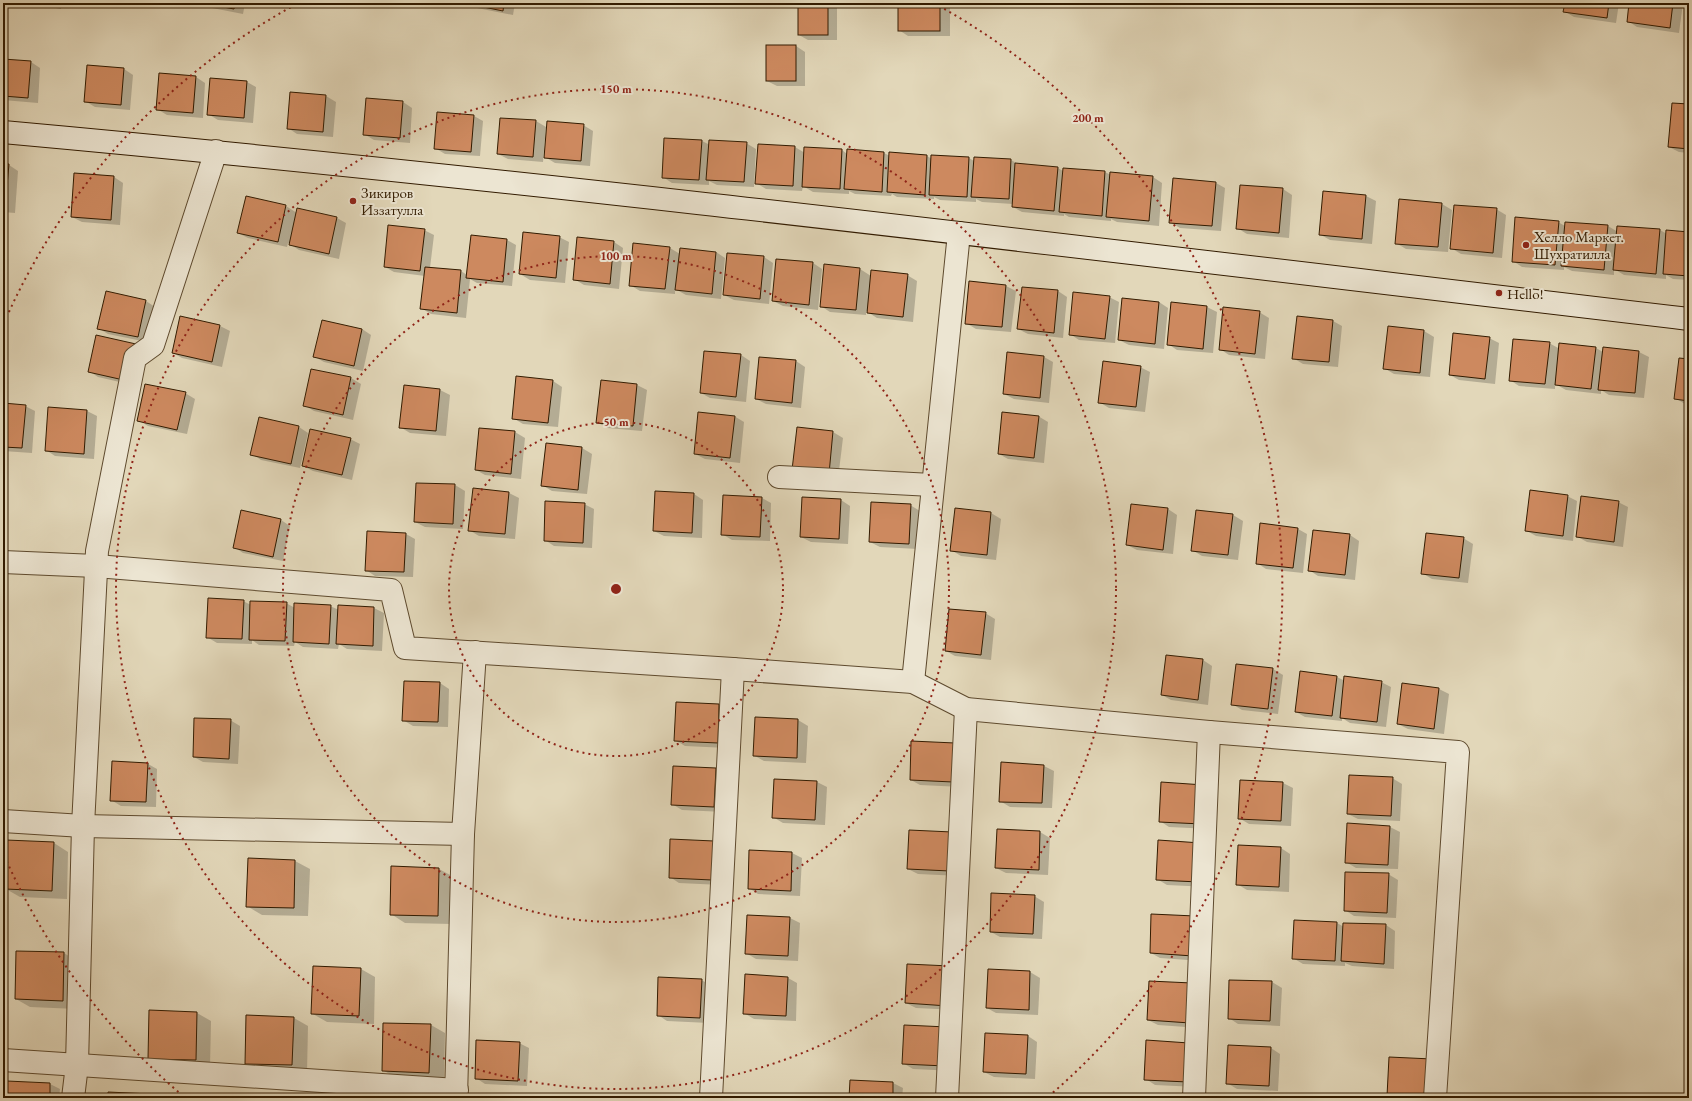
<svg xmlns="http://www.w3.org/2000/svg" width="1692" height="1101" font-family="'EB Garamond',serif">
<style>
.shadow{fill:#0003}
.building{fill:#cd895f;stroke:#321b00}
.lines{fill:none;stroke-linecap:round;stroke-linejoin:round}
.street-casing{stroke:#5e4a2e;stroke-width:24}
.secondary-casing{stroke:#321b00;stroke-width:24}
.street{stroke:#ece5d2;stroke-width:22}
.secondary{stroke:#ece5d2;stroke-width:22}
.ring{fill:none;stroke:#8f2418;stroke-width:2;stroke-dasharray:2 4}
.poi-dot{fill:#8f2418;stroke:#ece5d2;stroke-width:1.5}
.labels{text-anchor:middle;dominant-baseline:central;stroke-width:4;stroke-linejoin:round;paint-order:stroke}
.poi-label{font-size:15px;fill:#321b00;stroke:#ece5d2;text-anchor:start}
.centre{fill:#8f2418;stroke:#ece5d2;stroke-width:2}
.ring-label{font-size:12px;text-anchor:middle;font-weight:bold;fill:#8f2418;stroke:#ece5d2;stroke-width:4;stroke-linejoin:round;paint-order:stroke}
</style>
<rect width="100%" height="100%" fill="#e2d7b9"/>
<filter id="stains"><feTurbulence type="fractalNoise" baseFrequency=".005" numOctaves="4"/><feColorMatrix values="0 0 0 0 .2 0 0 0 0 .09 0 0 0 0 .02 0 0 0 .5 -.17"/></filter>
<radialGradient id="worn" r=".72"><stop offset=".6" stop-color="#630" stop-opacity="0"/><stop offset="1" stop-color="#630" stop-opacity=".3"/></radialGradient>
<g class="shadow">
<polygon points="30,3 62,3 61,9"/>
<polygon points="197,3 245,3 243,14 202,6"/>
<polygon points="464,3 515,3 513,15 472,7"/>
<polygon points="799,3 832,3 837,6 837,40 808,40 799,35"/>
<polygon points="899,3 950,3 950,36 908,36 899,30"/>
<polygon points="1482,3 1515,3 1514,8"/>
<polygon points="1566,3 1619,3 1616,23 1574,17 1564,11"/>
<polygon points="1630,3 1683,3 1679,33 1637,27 1628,21"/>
<polygon points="796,46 805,52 805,86 777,86 767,81"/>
<polygon points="3,60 31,62 40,68 38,103 3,100"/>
<polygon points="124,69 133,75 130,110 95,107 85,101"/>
<polygon points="196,77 205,83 203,118 167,115 157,109"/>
<polygon points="247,82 256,87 253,123 218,120 208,114"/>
<polygon points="291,93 326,96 336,102 333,137 297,134 288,128"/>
<polygon points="403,102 412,108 410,143 374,140 364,134"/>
<polygon points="1689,105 1689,153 1679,152 1669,147"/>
<polygon points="474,116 483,121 480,156 445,154 435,148"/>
<polygon points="501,119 536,121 546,127 543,162 508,159 498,154"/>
<polygon points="583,125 593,131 590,166 555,163 545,157"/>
<polygon points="702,141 710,145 746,143 756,149 754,187 717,185 709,181 709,185 672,183 663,177"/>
<polygon points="759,145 795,147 805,153 842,150 847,154 884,153 890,156 927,156 932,159 969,158 974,161 975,158 1011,160 1018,164 1058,168 1063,171 1063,169 1105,172 1111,175 1153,177 1162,183 1159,226 1117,222 1111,219 1111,221 1069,217 1064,214 1064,216 1022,212 1013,207 1013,204 982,202 976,199 976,202 940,200 934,197 934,199 897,197 892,194 891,196 855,194 849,191 849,194 813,192 803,186 802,191 766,189 756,183"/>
<polygon points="3,165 9,165 18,171 15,213 3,212"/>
<polygon points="114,177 123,183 120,225 82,222 72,217"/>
<polygon points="1216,183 1225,188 1221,231 1180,228 1170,222"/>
<polygon points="1283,189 1292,195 1289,238 1247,234 1237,228"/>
<polygon points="1324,192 1366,196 1376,201 1372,244 1330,240 1321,235"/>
<polygon points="246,198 286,206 297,213 337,218 346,223 339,259 299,250 288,243 287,247 248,238 238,233"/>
<polygon points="1400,200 1442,204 1452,210 1448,252 1406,249 1396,243"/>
<polygon points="1496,209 1506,215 1502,258 1461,254 1451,248"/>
<polygon points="1558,222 1565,226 1608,226 1618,232 1660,230 1667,234 1689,233 1689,280 1673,279 1666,275 1666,279 1624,275 1614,269 1614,275 1572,271 1564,267 1564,270 1522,267 1513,261"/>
<polygon points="424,230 434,235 430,268 461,271 467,275 507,240 516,245 512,286 477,283 470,279 466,318 431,314 421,308 425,276 394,272 385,267"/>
<polygon points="559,237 569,242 565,283 530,280 520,274"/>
<polygon points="614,242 623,248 619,289 584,285 574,279"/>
<polygon points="670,248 680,254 716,252 725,258 721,299 686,295 675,289 675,294 640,291 630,285"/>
<polygon points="764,257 773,263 769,304 734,300 724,295"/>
<polygon points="813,263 822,269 818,310 783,306 773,301"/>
<polygon points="825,265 860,269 871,276 907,275 917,281 913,322 877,318 866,311 866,315 830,312 821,306"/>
<polygon points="970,282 1006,286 1016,291 1011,332 976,329 966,323"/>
<polygon points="1058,291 1067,297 1063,338 1028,334 1018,329"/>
<polygon points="1109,297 1119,302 1115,343 1079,340 1070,334"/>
<polygon points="146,301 155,307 147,342 108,334 98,328"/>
<polygon points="1159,302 1168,308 1164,349 1129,345 1119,340"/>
<polygon points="1172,303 1207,307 1217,312 1213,353 1177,350 1168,344"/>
<polygon points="1259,312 1269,318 1265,359 1229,355 1220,349"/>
<polygon points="181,317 220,326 230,331 222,367 182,358 173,353"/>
<polygon points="1333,321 1342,326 1338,367 1303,364 1293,358"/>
<polygon points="1389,327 1424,331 1434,337 1430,377 1394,374 1384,368"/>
<polygon points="362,329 371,335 363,371 324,362 315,357"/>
<polygon points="1489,338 1499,343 1495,384 1459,380 1450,375"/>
<polygon points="1549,343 1560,349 1596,348 1603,352 1604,348 1639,352 1649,357 1644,398 1609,395 1601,390 1601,394 1566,390 1555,384 1555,389 1519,386 1510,380"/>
<polygon points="145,350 137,386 98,377 89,371"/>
<polygon points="741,355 750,361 746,402 710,398 701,393"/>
<polygon points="1044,357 1053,362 1049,403 1014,399 1004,394"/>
<polygon points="1689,360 1689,404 1685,404 1675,398"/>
<polygon points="796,361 805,367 801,408 766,404 756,399"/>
<polygon points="1140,367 1150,372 1145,412 1109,408 1099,402"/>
<polygon points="312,370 351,378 361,384 353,420 314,411 304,405"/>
<polygon points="553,381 562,387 558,427 523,424 513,418"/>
<polygon points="602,381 637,385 647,390 642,431 607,428 597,422"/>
<polygon points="405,386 440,390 450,395 446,436 410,433 400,427"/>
<polygon points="185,393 195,399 187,434 148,426 138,420"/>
<polygon points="3,404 25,406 35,411 32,453 3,451"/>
<polygon points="49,408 87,411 97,416 94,459 55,456 46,450"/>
<polygon points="734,416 744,422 740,463 705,459 695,454"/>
<polygon points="1038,416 1048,422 1044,463 1008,459 999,454"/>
<polygon points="299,427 308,433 300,468 261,460 252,454"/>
<polygon points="798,428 833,432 843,438 838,479 803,475"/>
<polygon points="480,429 515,432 525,438 521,479 485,475 476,470"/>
<polygon points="350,439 360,444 352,480 313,471 303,466"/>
<polygon points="546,444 582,448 592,454 587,494 552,491 542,485"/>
<polygon points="417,484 455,485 465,491 463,529 425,527 415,522"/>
<polygon points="474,489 509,493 519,498 515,539 479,536 469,530"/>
<polygon points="694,494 703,500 702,538 664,536 654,531"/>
<polygon points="1567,496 1577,501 1573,541 1536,536 1527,531"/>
<polygon points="762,498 771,503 770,541 732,540 722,534"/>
<polygon points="841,500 850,506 848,544 811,542 801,537"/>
<polygon points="1618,502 1628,507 1623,547 1587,542 1578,537"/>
<polygon points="584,504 594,509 592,548 554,546 545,540"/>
<polygon points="910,505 920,511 918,549 880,547 870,542"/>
<polygon points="1132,505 1168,509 1177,515 1173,554 1137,550 1127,545"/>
<polygon points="1197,511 1233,515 1243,521 1238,560 1202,556 1192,550"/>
<polygon points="991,513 1001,519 996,560 961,556 951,550"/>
<polygon points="281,520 290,526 283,561 243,553 234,547"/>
<polygon points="1298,529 1307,534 1303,573 1266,569 1257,563"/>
<polygon points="406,534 415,539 413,577 375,576 366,570"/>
<polygon points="1350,535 1359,541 1355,580 1318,576 1309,570"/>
<polygon points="1463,538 1473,544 1468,583 1432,579 1422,573"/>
<polygon points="243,601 251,605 286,603 295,608 330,606 339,610 374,608 384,613 382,651 347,649 339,644 338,649 303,647 295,642 294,646 259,645 252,640 252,644 217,643 207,637"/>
<polygon points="985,613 995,619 991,660 955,656 946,651"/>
<polygon points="1203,660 1212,666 1208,705 1171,700 1162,695"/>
<polygon points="1237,665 1273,669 1283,675 1278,714 1242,710 1232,704"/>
<polygon points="1337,677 1345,681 1381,682 1391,687 1386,727 1350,723 1342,718 1342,721 1305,717 1296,712"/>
<polygon points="440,683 449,689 448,727 413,726 403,720"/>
<polygon points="1403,684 1439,689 1449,694 1444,734 1408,729 1398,724"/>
<polygon points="719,705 729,710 727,748 685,746 675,740"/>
<polygon points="756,718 798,720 808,726 806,763 764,761 755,756"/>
<polygon points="230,720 240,726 238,764 203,762 194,757"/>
<polygon points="954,744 962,787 920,785 911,780"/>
<polygon points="148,764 157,769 156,807 121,806 111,800"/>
<polygon points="1044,766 1054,771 1052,808 1010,807 1000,801"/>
<polygon points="716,769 725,774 724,812 682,810 672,804"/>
<polygon points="1392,778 1402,784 1400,821 1358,819 1348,814"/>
<polygon points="775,780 817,782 827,787 825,825 783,823 773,817"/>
<polygon points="1241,781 1283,783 1293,788 1291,826 1249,824 1239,818"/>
<polygon points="1162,783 1211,829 1169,827 1160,821"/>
<polygon points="1348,824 1390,827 1400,832 1398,869 1356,868 1346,862"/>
<polygon points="1040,832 1050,838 1048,875 1006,873 996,868"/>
<polygon points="962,839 960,876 918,874 908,869"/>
<polygon points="671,840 721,885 679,883 670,877"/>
<polygon points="1159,842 1209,887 1167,885 1157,879"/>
<polygon points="54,843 68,852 67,899 20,897 6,889"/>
<polygon points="1281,848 1290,854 1289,892 1247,890 1237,884"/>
<polygon points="750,851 792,853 802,858 800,896 758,894 749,888"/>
<polygon points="249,859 295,861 310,869 308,916 262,915 247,906"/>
<polygon points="392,867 439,869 454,877 452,924 405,923 391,914"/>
<polygon points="1388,874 1398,880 1396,918 1354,916 1345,910"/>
<polygon points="1034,896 1044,902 1042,939 1000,937 991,932"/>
<polygon points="748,916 790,918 800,923 798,961 756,959 746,953"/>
<polygon points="1152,916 1202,961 1160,958 1151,953"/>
<polygon points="1337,923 1344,927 1386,925 1395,931 1394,969 1352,966 1345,963 1345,966 1303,964 1293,958"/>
<polygon points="64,953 78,962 77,1009 30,1007 16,999"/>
<polygon points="908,965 958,1010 916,1008 906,1003"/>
<polygon points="361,969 375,977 374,1024 327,1022 313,1014"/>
<polygon points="989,970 1030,972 1040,978 1038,1015 996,1013 987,1008"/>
<polygon points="788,978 797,983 796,1021 754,1019 744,1013"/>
<polygon points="701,980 711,985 709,1023 667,1021 658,1015"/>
<polygon points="1230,981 1272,982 1282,988 1280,1026 1238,1024 1229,1018"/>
<polygon points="1192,984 1200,1028 1158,1025 1148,1020"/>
<polygon points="197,1013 211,1021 210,1068 149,1058"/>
<polygon points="294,1018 308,1026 307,1073 260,1072 246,1063"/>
<polygon points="431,1025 445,1033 444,1080 397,1079 383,1070"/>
<polygon points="905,1026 955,1071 913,1069 903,1063"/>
<polygon points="1028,1036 1037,1042 1035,1079 994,1077 984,1072"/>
<polygon points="519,1043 529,1048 527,1086 485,1084 476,1078"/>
<polygon points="1189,1044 1197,1087 1155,1085 1146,1079"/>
<polygon points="1271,1048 1280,1054 1278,1091 1237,1089 1227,1083"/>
<polygon points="851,1081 893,1083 903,1088 902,1098 850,1098"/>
<polygon points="8,1082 50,1084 60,1089 59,1098 7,1098"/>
<polygon points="1389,1096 1440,1098 1393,1098"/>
</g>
<g class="building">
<polygon points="202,3 235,3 234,9"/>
<polygon points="464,3 504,3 503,11"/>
<rect x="798" y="3" width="30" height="32"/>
<rect x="898" y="3" width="42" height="28"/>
<polygon points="1565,3 1609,3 1607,18 1563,12"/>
<polygon points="1629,3 1673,3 1670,28 1627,22"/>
<rect x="766" y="45" width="30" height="36"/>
<polygon points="3,59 31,61 28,98 3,96"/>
<polygon points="87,65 124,68 121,105 84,102"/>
<polygon points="159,73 196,76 193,113 156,110"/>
<polygon points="210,78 247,81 244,118 207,115"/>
<polygon points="290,92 326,95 323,132 287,129"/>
<polygon points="366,98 403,101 400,138 363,135"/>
<polygon points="1672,103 1689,104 1689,149 1668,147"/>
<polygon points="437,112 474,115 471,152 434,149"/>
<polygon points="500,118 536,120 533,157 497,154"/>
<polygon points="547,121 584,124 581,161 544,158"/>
<polygon points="664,138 702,140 699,180 662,178"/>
<polygon points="709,140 747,142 744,182 706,180"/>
<polygon points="758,144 795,146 793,186 755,184"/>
<polygon points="804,147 842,149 840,189 802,187"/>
<polygon points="847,149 884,152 882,192 844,189"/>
<polygon points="889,152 927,155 925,195 887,192"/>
<polygon points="931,155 969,157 967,197 929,195"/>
<polygon points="974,157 1011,159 1009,199 971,197"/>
<polygon points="1015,163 1058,167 1054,211 1012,207"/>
<polygon points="3,164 9,164 5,208 3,208"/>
<polygon points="1063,168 1105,171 1102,216 1059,212"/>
<polygon points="1110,172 1153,176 1149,221 1106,217"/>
<polygon points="74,173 114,176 111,220 71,217"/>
<polygon points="1173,178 1216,182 1212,226 1169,223"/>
<polygon points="1240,185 1283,188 1279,233 1236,229"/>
<polygon points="1323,191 1366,195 1362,239 1319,235"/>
<polygon points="246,196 286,205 278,242 237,233"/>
<polygon points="1399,199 1442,203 1438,247 1395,244"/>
<polygon points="1454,205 1497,208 1493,253 1450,249"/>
<polygon points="297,208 337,217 329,254 289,245"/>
<polygon points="1515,217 1559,221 1555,265 1512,262"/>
<polygon points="1565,222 1608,225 1604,270 1561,266"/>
<polygon points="388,225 425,229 420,271 384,267"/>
<polygon points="1617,226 1660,229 1656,274 1613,270"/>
<polygon points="1666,230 1689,232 1689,276 1663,274"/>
<polygon points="523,232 560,236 556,278 519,274"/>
<polygon points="471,235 507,239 503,282 466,278"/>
<polygon points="577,237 614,241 610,284 573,280"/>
<polygon points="633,243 670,247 665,289 629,286"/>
<polygon points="680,248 716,252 712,294 675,290"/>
<polygon points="727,253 764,256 760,299 723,295"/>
<polygon points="776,259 813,262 809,305 772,301"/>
<polygon points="824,264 860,268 856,310 820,307"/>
<polygon points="425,267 461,270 457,313 420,309"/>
<polygon points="871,270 908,274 903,317 867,313"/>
<polygon points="969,281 1006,285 1002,327 965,324"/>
<polygon points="1022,287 1058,290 1054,333 1017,329"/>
<polygon points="106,291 146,300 138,337 97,329"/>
<polygon points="1073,292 1110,296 1105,339 1069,335"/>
<polygon points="1122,298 1159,302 1155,344 1118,340"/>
<polygon points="1171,302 1207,306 1203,349 1167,345"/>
<polygon points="1223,307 1260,311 1255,354 1219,350"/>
<polygon points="180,316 220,325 212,362 172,353"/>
<polygon points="1297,316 1333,320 1329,362 1292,359"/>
<polygon points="322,320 362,329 354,366 313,357"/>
<polygon points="1388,326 1424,330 1420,373 1383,369"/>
<polygon points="1453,333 1490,337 1485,379 1449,375"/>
<polygon points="96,335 136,344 128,381 88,372"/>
<polygon points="1513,339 1550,342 1545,384 1509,381"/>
<polygon points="1559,343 1596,347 1591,389 1555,385"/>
<polygon points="1603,347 1639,351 1635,393 1598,390"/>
<polygon points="704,351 741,354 736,397 700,393"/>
<polygon points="1007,352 1044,356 1040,398 1003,394"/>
<polygon points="759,357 796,360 792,403 755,399"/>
<polygon points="1679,358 1689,359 1689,401 1674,399"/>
<polygon points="1103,361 1141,366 1136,407 1098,403"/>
<polygon points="311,369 351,377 343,415 303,406"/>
<polygon points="516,376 553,380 548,423 512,419"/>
<polygon points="601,380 637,384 633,426 596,423"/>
<polygon points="145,384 186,392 177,430 137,421"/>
<polygon points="404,385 440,389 436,431 399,428"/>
<polygon points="3,403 26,405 22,448 3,447"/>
<polygon points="48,407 87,410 84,454 45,451"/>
<polygon points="698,412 735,416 730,458 694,454"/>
<polygon points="1002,412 1039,416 1034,458 998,454"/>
<polygon points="259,417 299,426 291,464 250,455"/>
<polygon points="797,427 833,431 829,474 792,470"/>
<polygon points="479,428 515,431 511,474 475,470"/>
<polygon points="310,429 351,438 342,475 302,466"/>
<polygon points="546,443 582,447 578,490 541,486"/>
<polygon points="416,483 455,484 453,524 414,522"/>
<polygon points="473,488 509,492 505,534 468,531"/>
<polygon points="1530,490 1568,495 1563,536 1525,531"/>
<polygon points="655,491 694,493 692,533 653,531"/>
<polygon points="723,495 762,497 760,537 721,535"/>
<polygon points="1581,496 1619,501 1614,542 1576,537"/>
<polygon points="802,497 841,499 839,539 800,537"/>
<polygon points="545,501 585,503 583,543 544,541"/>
<polygon points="871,502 911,504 909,544 869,542"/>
<polygon points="1131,504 1168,508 1163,550 1126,545"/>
<polygon points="955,508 991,512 987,555 950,551"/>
<polygon points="241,510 281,519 273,557 233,548"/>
<polygon points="1196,510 1233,514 1228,555 1191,551"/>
<polygon points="1260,523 1298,528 1293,568 1256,564"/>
<polygon points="1313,530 1350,534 1345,575 1308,571"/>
<polygon points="367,531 406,533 404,572 365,571"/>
<polygon points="1426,533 1464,537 1459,578 1421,574"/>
<polygon points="208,598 244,600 242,639 206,638"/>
<polygon points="250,601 287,602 285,641 249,640"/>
<polygon points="294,603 331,605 329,644 293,642"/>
<polygon points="338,605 374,607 373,646 336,644"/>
<polygon points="949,609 986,612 981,655 945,651"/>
<polygon points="1166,655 1203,659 1198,700 1161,695"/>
<polygon points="1236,664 1273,668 1268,709 1231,705"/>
<polygon points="1300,671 1337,676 1332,716 1295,712"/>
<polygon points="1344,676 1382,681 1377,722 1340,718"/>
<polygon points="404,681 440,682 438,722 402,721"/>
<polygon points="1402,683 1439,688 1434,729 1397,724"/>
<polygon points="676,702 719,704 718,743 674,741"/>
<polygon points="755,717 798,719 797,758 753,756"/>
<polygon points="194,718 231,719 229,759 193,757"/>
<polygon points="911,741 955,743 953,782 910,780"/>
<polygon points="112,761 148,763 146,802 110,801"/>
<polygon points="1001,762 1044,765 1042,803 999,802"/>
<polygon points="673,766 716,768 714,807 671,805"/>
<polygon points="1349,775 1393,777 1391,816 1347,814"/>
<polygon points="774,779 817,781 815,820 772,818"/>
<polygon points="1240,780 1283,782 1281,821 1238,819"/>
<polygon points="1161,782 1204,785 1202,824 1159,822"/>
<polygon points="1347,823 1390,826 1388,865 1345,863"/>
<polygon points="997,829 1040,831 1039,870 995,868"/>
<polygon points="909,830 952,832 950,871 907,869"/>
<polygon points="670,839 714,841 712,880 669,878"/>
<polygon points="6,840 54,842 52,891 5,889"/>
<polygon points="1158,840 1201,843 1199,882 1156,880"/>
<polygon points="1238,845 1281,847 1279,887 1236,885"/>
<polygon points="749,850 792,852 791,891 748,889"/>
<polygon points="248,858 295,860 294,908 246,907"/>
<polygon points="391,866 439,868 438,916 390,915"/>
<polygon points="1345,872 1389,873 1387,913 1344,911"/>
<polygon points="991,893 1035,895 1033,934 990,932"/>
<polygon points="1151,914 1195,916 1193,956 1150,953"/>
<polygon points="747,915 790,917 788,956 745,954"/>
<polygon points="1294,920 1337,922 1335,961 1292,959"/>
<polygon points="1343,923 1386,924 1384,964 1341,961"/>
<polygon points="16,951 64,952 63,1001 15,999"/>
<polygon points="907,964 950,966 948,1006 905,1003"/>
<polygon points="313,966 361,968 359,1016 311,1014"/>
<polygon points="988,969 1030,971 1029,1010 986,1008"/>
<polygon points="745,974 788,977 786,1016 743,1014"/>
<polygon points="658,977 702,979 700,1018 657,1016"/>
<polygon points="1229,980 1272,981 1270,1021 1228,1019"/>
<polygon points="1149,981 1192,983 1190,1023 1147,1020"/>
<polygon points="149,1010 197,1012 196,1060 148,1059"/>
<polygon points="246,1015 294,1017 292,1065 245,1064"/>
<polygon points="383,1023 431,1024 429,1073 382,1071"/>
<polygon points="904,1025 947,1027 945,1066 902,1064"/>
<polygon points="985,1033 1028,1035 1026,1074 983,1072"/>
<polygon points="476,1040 520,1042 518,1081 475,1079"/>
<polygon points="1146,1040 1189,1043 1188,1082 1144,1080"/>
<polygon points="1228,1045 1271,1047 1269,1086 1226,1084"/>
<polygon points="1389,1057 1432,1059 1430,1098 1387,1096"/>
<polygon points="850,1080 893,1082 893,1098 849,1098"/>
<polygon points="7,1081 50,1083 50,1098 6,1098"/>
<polygon points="108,1092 151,1094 151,1098 108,1098"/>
<polygon points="174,1096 215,1098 173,1098"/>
</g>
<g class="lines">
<g class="street-casing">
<g id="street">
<polyline points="779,477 932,485"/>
<polyline points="3,562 96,566 391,590 405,648 733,669 913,682 966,709 1209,732 1458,752 1435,1098"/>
<polyline points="913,682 959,233"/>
<polyline points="3,821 83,826 463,834"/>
<polyline points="3,1060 457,1090"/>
<polyline points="73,1098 77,1065 83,826 97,551 135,358 153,345 216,151"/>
<polyline points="456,1098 463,834 475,652"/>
<polyline points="711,1098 733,669"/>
<polyline points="947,1098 966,709"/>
<polyline points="1194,1098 1209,732"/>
</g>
</g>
<g class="secondary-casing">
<path id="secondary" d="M 3,132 C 566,183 1127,253 1689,319"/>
</g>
<use href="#street" class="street"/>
<use href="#secondary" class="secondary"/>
</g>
<g class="ring">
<circle cx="616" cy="589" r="167"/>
<circle cx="616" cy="589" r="333"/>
<circle cx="616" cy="589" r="500"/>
<path d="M183 1096A667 667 0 0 1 4 855M4 323A667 667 0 0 1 293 6M939 6A667 667 0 0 1 1049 1096"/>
</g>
<g class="poi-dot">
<circle cx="353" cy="201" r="4"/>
<circle cx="1526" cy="245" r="4"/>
<circle cx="1499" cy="293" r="4"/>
</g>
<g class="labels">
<g class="poi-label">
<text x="361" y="192">Зикиров<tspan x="361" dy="17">Иззатулла</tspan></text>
<text x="1534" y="236">Хелло Маркет.<tspan x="1534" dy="17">Шухратилла</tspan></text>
<text x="1507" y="293">Hello!</text>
</g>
</g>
<circle cx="616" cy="589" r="6" class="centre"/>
<g class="ring-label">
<text x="616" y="93">150 m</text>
<text x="1088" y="122">200 m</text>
<text x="616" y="260">100 m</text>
<text x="616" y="426">50 m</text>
</g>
<rect width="1692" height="1101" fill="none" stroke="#e2d7b9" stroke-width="16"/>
<rect x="4" y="4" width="1684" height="1093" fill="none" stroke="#321b00" stroke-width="2"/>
<rect x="8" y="8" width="1676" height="1085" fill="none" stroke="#321b00"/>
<rect width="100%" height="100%" filter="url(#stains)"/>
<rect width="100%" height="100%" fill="url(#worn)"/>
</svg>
